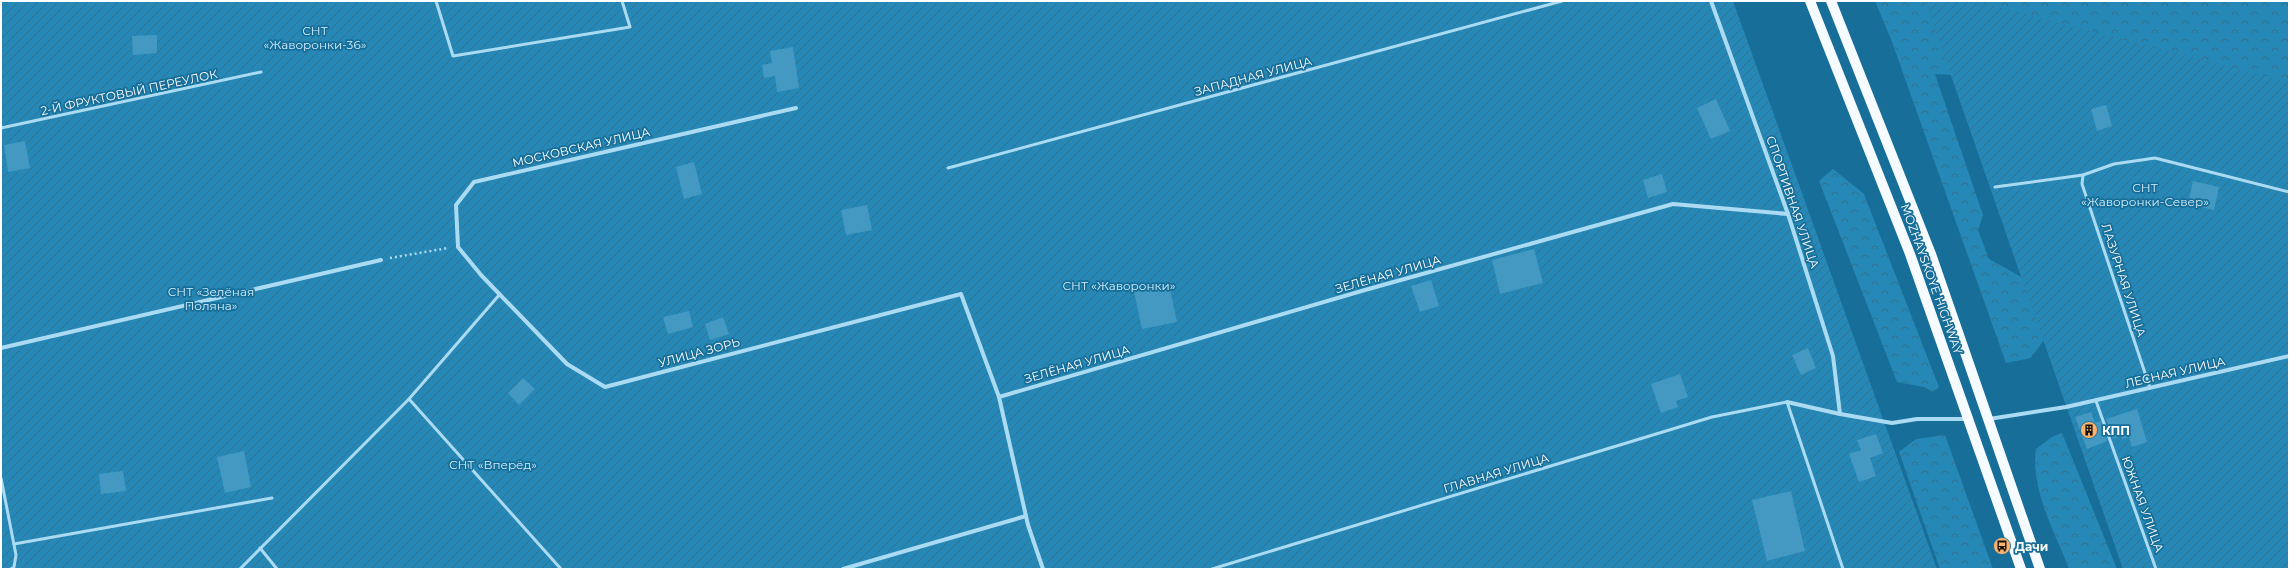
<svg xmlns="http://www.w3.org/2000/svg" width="2290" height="570" font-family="Montserrat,sans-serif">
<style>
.forest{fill:url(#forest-crowns)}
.garden{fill:url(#garden-furrows)}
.building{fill:#4399c2}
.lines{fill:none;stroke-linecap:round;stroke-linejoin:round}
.path{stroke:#aadbf2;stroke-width:2.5;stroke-dasharray:2 3;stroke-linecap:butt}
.service{stroke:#aadbf2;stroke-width:3}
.minor{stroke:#aadbf2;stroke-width:4}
.primary{stroke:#f5fbff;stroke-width:10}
.labels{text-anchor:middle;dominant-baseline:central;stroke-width:3.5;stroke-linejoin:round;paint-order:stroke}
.park-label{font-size:12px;fill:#d2effc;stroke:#166e99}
.street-label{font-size:12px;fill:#fff;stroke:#166e99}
.poi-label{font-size:12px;font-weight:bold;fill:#fff;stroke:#166e99;text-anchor:start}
</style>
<defs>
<pattern id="forest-crowns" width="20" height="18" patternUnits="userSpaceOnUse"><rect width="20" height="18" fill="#2588b6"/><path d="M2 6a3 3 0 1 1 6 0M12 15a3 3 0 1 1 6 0" fill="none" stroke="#35708c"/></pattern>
<pattern id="garden-furrows" width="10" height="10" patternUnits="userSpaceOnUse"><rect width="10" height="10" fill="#2588b6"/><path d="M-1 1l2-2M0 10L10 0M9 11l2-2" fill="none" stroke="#35708c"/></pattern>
</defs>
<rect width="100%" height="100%" fill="#166e99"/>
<g class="forest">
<polygon points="1875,1 2289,1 2289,107 1987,77 1935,74 1983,215 1978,230 1989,259 2025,279 2049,333 2031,358 2006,363 1892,42"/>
<polygon points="1833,169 1864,194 1939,387 1933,392 1924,387 1897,382 1819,181"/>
<path d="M 2062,433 L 2117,569 L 2069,569 C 2055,532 2030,489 2036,449 L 2052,437 Z"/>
<polygon points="1945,435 1993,569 1940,569 1899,452 1916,439"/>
</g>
<g class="garden">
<polygon points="1,1 1733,1 1937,569 1,569"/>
<polygon points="1925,1 1974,1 2289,82 2289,569 2123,569"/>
</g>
<g class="building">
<polygon points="157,35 157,53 133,55 132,36"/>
<polygon points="793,47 799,88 777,92 775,76 764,78 762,65 772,63 770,51"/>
<polygon points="1716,99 1730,131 1711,139 1697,108"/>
<polygon points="2106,105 2112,126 2097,131 2091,109"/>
<polygon points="25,141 30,168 8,172 4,145"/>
<polygon points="694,162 702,194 684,199 676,167"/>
<polygon points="1662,174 1667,192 1648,198 1643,180"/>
<polygon points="2193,181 2219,187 2214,210 2188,204"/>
<polygon points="867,205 872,230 846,235 841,210"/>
<polygon points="1534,249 1543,283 1500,294 1492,260"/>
<polygon points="1431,280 1439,306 1420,312 1411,286"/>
<polygon points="1169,284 1177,322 1142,329 1134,292"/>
<polygon points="689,311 693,327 668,334 663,317"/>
<polygon points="723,317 729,334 710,340 705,324"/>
<polygon points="1808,348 1816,368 1801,375 1792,355"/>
<polygon points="1680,374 1688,397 1676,401 1678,407 1661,413 1651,384"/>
<polygon points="523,378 535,389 519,405 508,393"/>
<polygon points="2137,409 2147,442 2132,447 2129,437 2122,439 2121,436 2113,439 2106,419"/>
<polygon points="2091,412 2095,423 2100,421 2107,441 2087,449 2075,417"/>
<polygon points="1876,434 1883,453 1870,458 1876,476 1859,482 1849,454 1861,450 1857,440"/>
<polygon points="244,451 251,487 225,493 217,457"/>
<polygon points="123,471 126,491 101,494 99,474"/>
<polygon points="1791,491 1805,551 1767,561 1752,500"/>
</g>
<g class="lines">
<polyline class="path" points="390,258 448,248"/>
<g class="service">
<polyline points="436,1 453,56 630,27 622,1"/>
<polyline points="1,128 261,72"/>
<polyline points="948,168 1562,1"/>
<polyline points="1995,187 2083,175"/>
<polyline points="2150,388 2082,184 2083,175 2114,164 2155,158 2289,192"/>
<polyline points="409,399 561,569"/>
<polyline points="2096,401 2156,569"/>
<polyline points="1,478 16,555 14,567 11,569"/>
<polyline points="14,544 272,498"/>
<polyline points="260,548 277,569"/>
<polyline points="240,569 409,399 500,294"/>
<polyline points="1212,569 1712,417 1787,402 1843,569"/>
</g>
<g class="minor">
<polyline points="1711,1 1788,214 1833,356 1840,414"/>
<polyline points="796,108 474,182 456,205 458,247 481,275 567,364 605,387 961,294 999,397 1028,525 1043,569"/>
<polyline points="1,348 381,260"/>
<polyline points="999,397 1365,290 1673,204 1788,214"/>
<polyline points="1787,402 1840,414 1892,423 1917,419 1968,419"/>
<polyline points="1989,419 2066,407 2289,356"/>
<polyline points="843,569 1026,516"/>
</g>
<g class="primary">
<polyline points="1810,1 1910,254 2021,569"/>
<polyline points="1831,1 1931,254 2040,569"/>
</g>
</g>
<defs>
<g id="building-disc" transform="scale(0.9)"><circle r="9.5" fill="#ffb26b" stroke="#166e99"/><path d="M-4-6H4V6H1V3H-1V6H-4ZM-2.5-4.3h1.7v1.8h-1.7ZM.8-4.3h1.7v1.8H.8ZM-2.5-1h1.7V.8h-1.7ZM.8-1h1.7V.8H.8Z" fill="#111"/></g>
<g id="bus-disc" transform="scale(0.9)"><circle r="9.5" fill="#ffb26b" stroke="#166e99"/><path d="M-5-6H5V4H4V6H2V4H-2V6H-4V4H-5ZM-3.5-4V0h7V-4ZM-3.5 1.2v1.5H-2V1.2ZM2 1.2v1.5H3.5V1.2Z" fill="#111"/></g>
</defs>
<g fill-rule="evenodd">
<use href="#building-disc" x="2089" y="430"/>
<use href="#bus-disc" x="2002" y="546"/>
</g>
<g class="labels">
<g class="park-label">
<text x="315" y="30">СНТ<tspan x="315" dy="14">«Жаворонки-36»</tspan></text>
<text x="2145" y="187">СНТ<tspan x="2145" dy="14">«Жаворонки-Север»</tspan></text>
<text x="1119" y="285">СНТ «Жаворонки»</text>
<text x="211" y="291">СНТ «Зелёная<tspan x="211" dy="14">Поляна»</tspan></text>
<text x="493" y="464">СНТ «Вперёд»</text>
</g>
<g class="street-label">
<text transform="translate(1253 76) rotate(-15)">ЗАПАДНАЯ УЛИЦА</text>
<text transform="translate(129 92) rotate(-12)">2-Й ФРУКТОВЫЙ ПЕРЕУЛОК</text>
<text transform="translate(581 147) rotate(-13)">МОСКОВСКАЯ УЛИЦА</text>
<text transform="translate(1793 202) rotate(71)">СПОРТИВНАЯ УЛИЦА</text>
<text transform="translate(1388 274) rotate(-16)">ЗЕЛЁНАЯ УЛИЦА</text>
<text transform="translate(1932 279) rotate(70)">MOZHAYSKOYE HIGHWAY</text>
<text transform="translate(2124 280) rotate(72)">ЛАЗУРНАЯ УЛИЦА</text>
<text transform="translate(699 352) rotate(-15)">УЛИЦА ЗОРЬ</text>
<text transform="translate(1077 364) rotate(-16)">ЗЕЛЁНАЯ УЛИЦА</text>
<text transform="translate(2175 372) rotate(-13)">ЛЕСНАЯ УЛИЦА</text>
<text transform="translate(1496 473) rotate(-17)">ГЛАВНАЯ УЛИЦА</text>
<text transform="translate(2143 504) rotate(70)">ЮЖНАЯ УЛИЦА</text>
</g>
<g class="poi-label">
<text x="2102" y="430">КПП</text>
<text x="2015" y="546">Дачи</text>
</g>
</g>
<rect width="2290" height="570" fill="none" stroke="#ffffff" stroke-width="4"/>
</svg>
